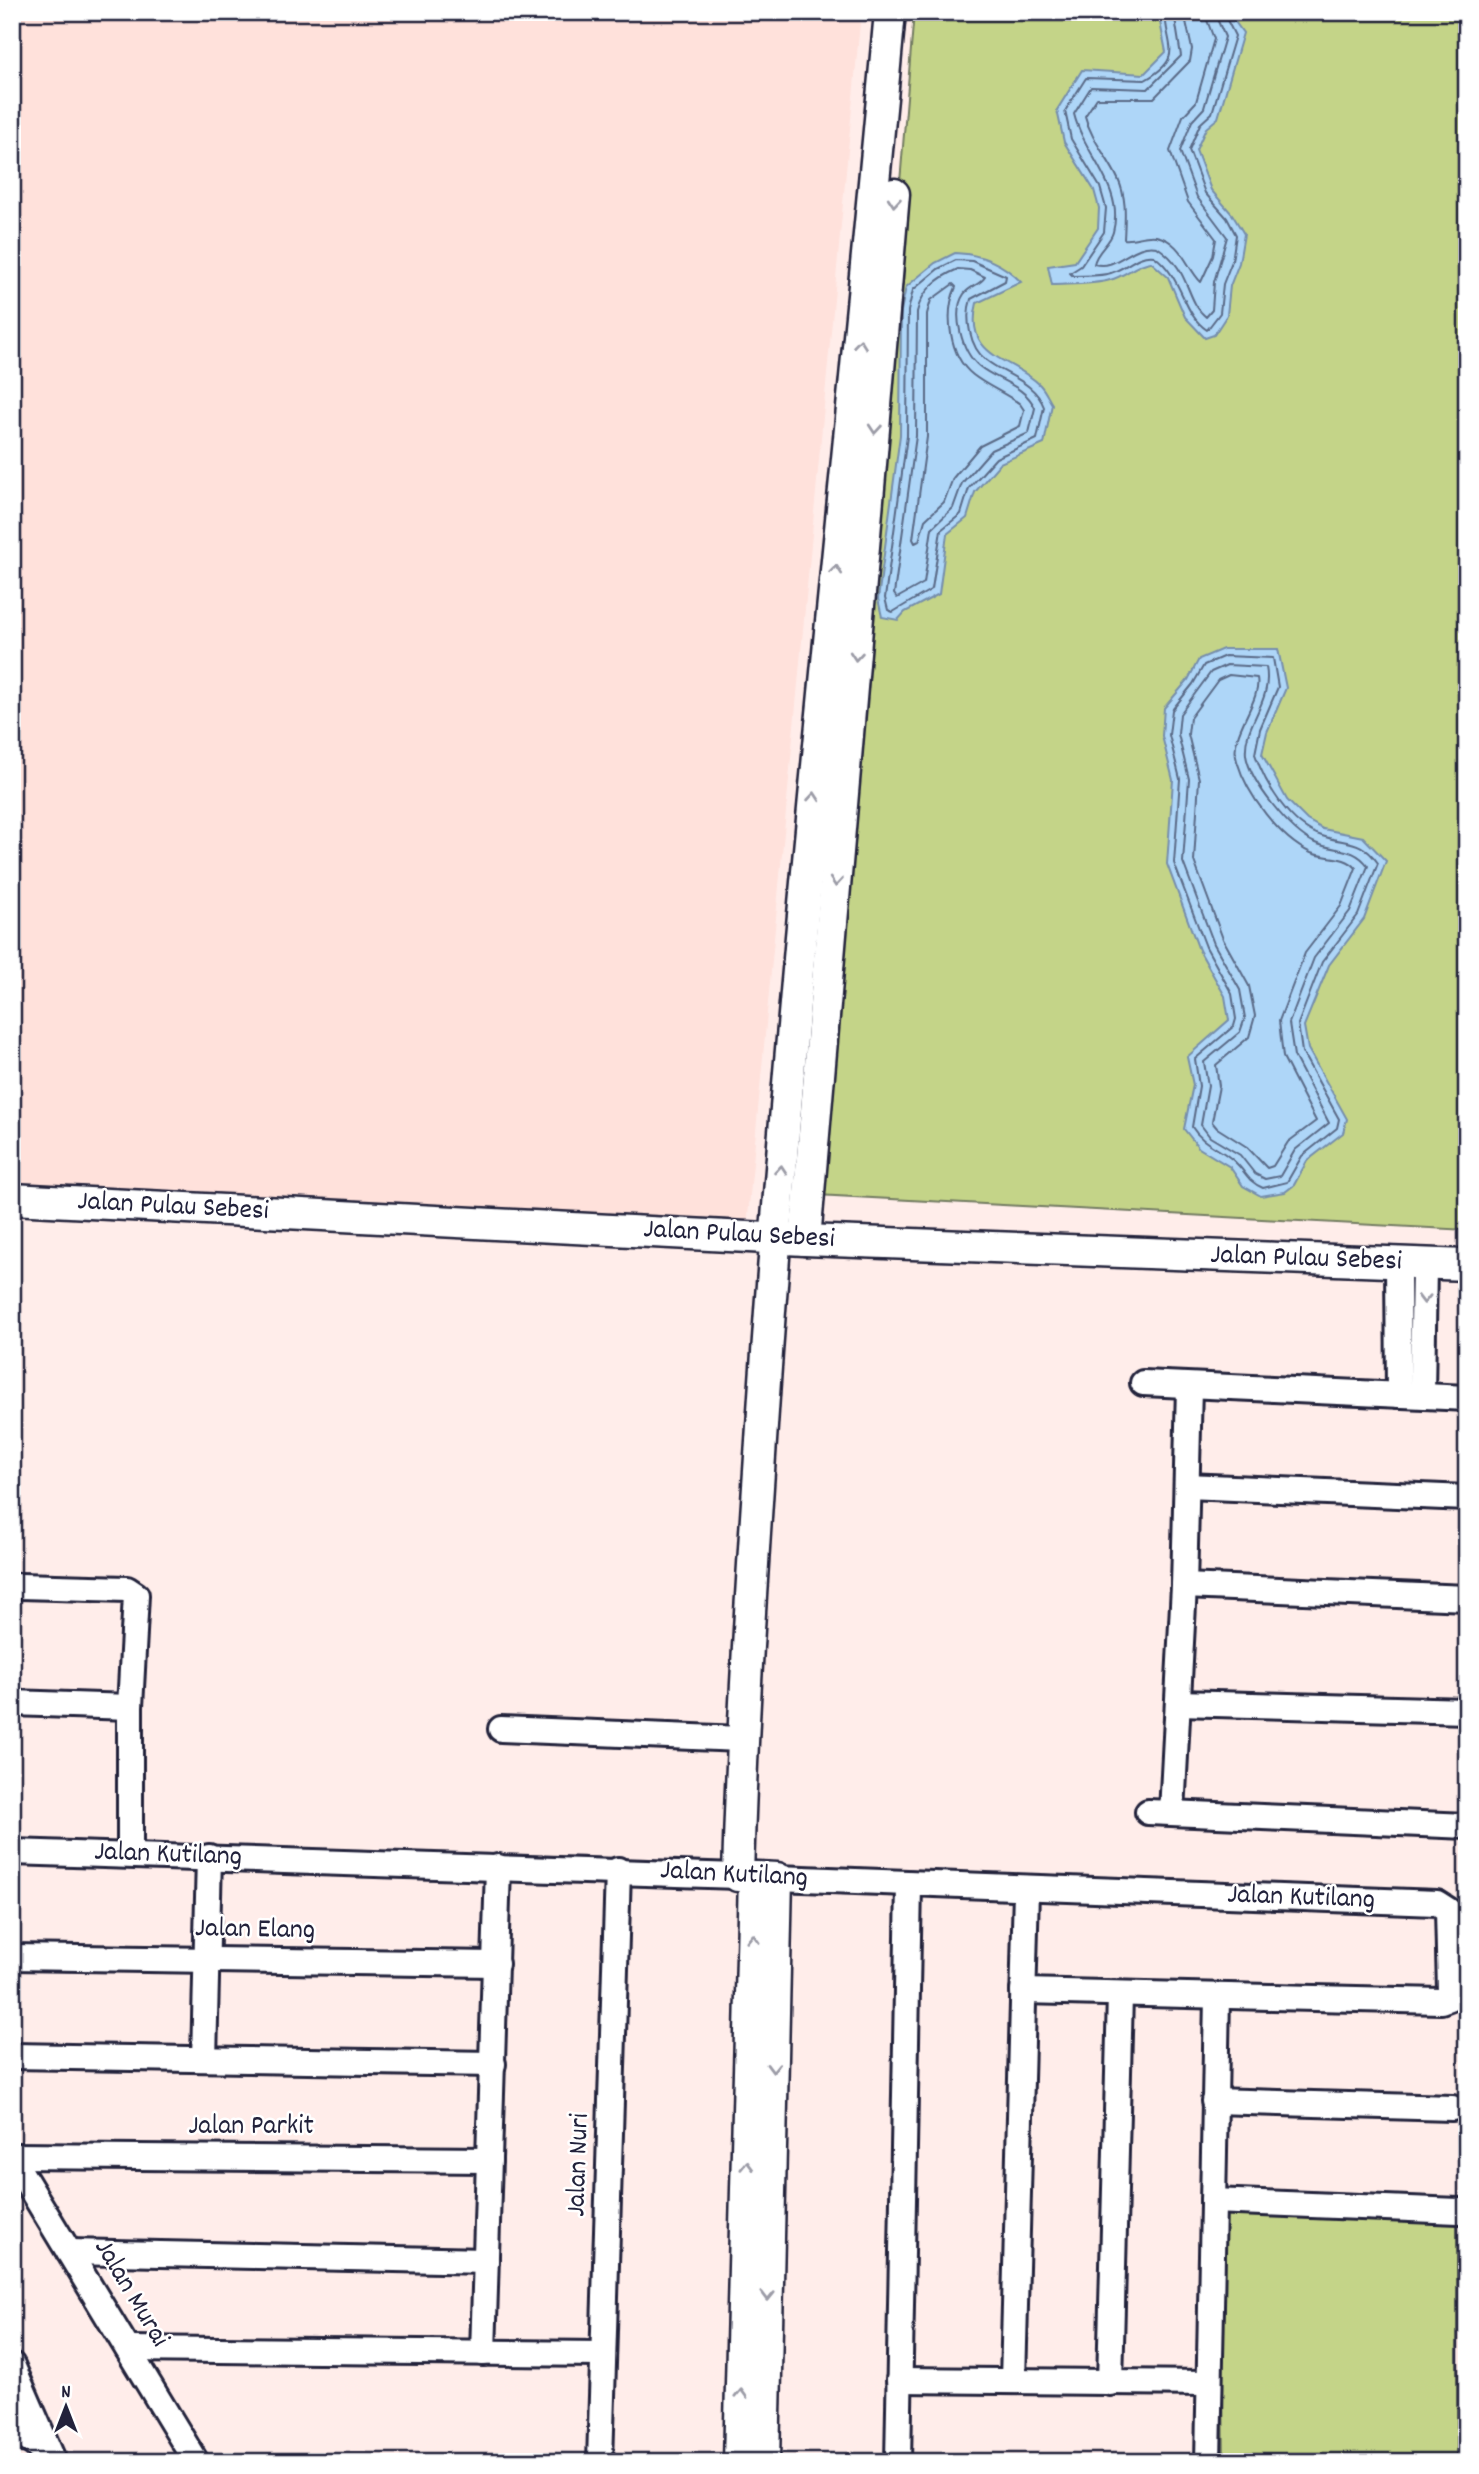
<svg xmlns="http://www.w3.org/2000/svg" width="1479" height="2474" font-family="Dekko,sans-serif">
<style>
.built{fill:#ffe1db}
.green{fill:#c4d488;stroke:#737b62;stroke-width:2}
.water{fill:#aed6f8;stroke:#768eac;stroke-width:2}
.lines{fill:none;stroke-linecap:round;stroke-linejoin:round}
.shore{stroke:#5a6a87;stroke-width:2}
.minor-casing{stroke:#22223b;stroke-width:30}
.tertiary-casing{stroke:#22223b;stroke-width:35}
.minor{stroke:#fff;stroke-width:24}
.tertiary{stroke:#fff;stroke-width:30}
.oneway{stroke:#9c9ca7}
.labels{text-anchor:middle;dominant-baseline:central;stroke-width:5;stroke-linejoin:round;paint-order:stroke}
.street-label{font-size:28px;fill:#22223b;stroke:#fff}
</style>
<rect width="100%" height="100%" fill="#ffedea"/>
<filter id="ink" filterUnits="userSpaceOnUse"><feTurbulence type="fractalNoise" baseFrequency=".0143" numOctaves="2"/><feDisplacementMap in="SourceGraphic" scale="14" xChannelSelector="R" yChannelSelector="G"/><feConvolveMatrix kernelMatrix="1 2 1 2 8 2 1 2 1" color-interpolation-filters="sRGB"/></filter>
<g filter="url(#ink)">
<polygon class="built" points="12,12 861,12 747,1227 12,1189"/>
<g class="green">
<polygon points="914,12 1467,12 1467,1230 817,1195"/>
<polygon points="1221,2211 1457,2223 1457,2462 1224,2462"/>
</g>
<g class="water">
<path d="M 1158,12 L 1228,12 L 1243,33 L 1218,118 L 1206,128 L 1196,150 L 1211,190 L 1232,214 L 1244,234 L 1239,263 L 1230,286 L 1227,315 L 1214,335 L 1205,338 L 1185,317 L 1168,277 L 1151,262 C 1135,264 1126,276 1110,280 C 1092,285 1070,284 1052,285 L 1048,266 L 1075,262 L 1098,228 L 1099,208 L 1094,190 L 1064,142 L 1057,110 L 1082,70 L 1144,74 L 1166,52 Z"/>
<path d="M 955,253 C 981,254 1003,263 1021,282 L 977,303 C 963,358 1013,358 1040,385 C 1045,390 1048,398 1052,404 L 1044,444 L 1000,463 L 975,492 L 967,518 L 947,534 L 939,594 L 905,612 L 898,620 L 882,617 L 878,599 L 900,435 L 901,311 L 906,287 L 935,263 Z"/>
<polygon points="1223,649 1278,649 1286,688 1267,732 1262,754 1287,800 1307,820 1323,829 1363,837 1386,861 1364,919 1329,965 1304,1026 1308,1049 1347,1119 1343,1133 1307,1161 1294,1185 1285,1192 1261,1196 1243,1186 1230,1167 1199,1148 1184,1129 1193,1085 1187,1057 1229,1020 1225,996 1199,950 1167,864 1173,780 1162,736 1164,708 1188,680 1199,659"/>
</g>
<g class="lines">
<g class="shore">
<path d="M 1165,12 C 1166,47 1185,57 1145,80 L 1086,78 L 1065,111 L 1071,139 L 1100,187 L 1106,208 L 1104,232 L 1081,266 L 1070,273 L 1073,276 C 1084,276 1097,276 1107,274 C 1126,270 1135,254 1154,256 C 1184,278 1182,314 1207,330 L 1220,313 L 1223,284 L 1232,261 L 1236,235 L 1227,218 L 1205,193 L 1189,150 L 1200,124 L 1212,113 L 1235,36 L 1223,12"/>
<path d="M 1174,12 L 1181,56 L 1148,89 L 1091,87 L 1074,114 C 1084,155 1125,188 1113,232 C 1110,244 1096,251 1094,264 C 1118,271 1132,242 1157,247 C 1191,269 1185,300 1206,317 L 1212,310 L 1214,282 L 1227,237 L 1197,197 L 1180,151 L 1192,121 L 1204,108 L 1225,37 L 1214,12"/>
<path d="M 1184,12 L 1192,49 L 1190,61 L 1154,98 L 1097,98 L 1085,116 C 1091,140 1108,157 1118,179 C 1127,199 1125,218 1124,239 C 1133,241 1145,234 1156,236 C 1182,241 1187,269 1201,282 L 1213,256 L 1216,239 L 1188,202 L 1170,151 L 1183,116 L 1196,102 L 1214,39 L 1204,12"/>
<path d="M 956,260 L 972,261 L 1006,276 L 1005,281 L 971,299 C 965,317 969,347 986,360 C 1006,376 1034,381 1044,407 L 1037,439 L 996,458 L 969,488 L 961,514 L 941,530 L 932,589 L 893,612 L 888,610 L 885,598 L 907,436 L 908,311 L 913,290 L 938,269 Z"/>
<path d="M 958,269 L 970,270 L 985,277 C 980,285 970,286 964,294 C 951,313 962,352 979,366 C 997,381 1025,385 1035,408 L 1029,433 L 991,450 L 962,483 L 953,508 L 932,528 L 924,583 L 897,598 L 894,594 L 916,436 L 917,312 C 922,290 937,278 958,269 Z"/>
<path d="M 953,284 L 956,287 C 944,313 949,356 973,375 C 987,386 1005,393 1020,404 L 1024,410 L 1020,426 L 980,446 L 953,478 L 944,502 L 925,520 L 919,541 L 915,543 L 913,539 L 927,437 L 927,314 L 931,300 Z"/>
<path d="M 1225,656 L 1273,658 L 1278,687 L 1260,729 L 1255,754 C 1265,784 1290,826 1322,836 C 1348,845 1360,838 1378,863 L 1358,915 L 1322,962 L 1298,1024 L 1302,1052 L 1339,1119 L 1337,1128 L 1302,1156 L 1287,1182 L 1263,1188 C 1248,1182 1246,1172 1235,1162 C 1221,1148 1203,1145 1192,1127 L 1199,1086 L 1195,1059 L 1234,1026 L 1236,1019 L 1232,994 L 1206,947 L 1174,863 L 1180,779 L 1169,735 L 1172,710 L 1193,684 L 1204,665 Z"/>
<path d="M 1227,665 L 1266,667 C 1273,703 1243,723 1246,755 C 1250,782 1291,832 1315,843 C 1335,852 1354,846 1368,866 L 1350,911 L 1314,958 L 1289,1023 L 1294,1056 L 1329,1123 L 1295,1150 L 1280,1176 L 1265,1179 L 1255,1174 L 1240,1155 L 1210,1137 L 1201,1125 L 1208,1086 L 1204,1062 L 1240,1032 L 1245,1018 L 1240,990 L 1214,944 L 1183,862 L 1189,779 L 1178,734 L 1180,714 L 1211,672 Z"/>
<path d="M 1229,675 L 1257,678 C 1262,702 1228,733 1237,761 C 1247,795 1279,838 1311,853 C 1325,859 1346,855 1356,868 L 1341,906 L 1305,953 L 1279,1021 L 1283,1057 L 1316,1121 L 1288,1142 L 1273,1166 L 1267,1168 L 1247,1147 L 1217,1128 L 1212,1122 L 1219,1086 L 1216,1065 L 1249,1037 L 1255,1016 L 1249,986 L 1223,939 L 1194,861 L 1199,779 L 1188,734 L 1190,718 L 1218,680 Z"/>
</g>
<g class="minor-casing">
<g id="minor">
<polyline points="1398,1264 1399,1395"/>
<polyline points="1143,1383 1467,1398"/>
<polyline points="1422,1395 1424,1264"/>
<polyline points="1187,1486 1467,1498"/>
<polyline points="20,1586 127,1589 136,1595 130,1707 130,1855"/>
<polyline points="1184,1586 1467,1598"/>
<polyline points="12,1703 130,1707"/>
<polyline points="1178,1703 1467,1711"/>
<polyline points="501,1729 741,1739"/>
<polyline points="1148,1812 1467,1826"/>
<polyline points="1172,1812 1184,1586 1189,1387"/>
<polyline points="12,1852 738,1876"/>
<polyline points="777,1878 1437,1903 1448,1910 1450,1992 1449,1998 1441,2001 1023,1991"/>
<polyline points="12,1957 496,1964"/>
<polyline points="12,2056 493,2064"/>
<polyline points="204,2059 209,1857"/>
<polyline points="1214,2101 1452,2108"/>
<polyline points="12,2156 489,2160"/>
<polyline points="12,2158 196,2462"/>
<polyline points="1213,2201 1459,2211"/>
<polyline points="69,2252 486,2261"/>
<polyline points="128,2349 603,2354"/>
<polyline points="483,2353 498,1867"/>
<polyline points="12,2365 54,2462"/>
<polyline points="899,2380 1209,2383"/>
<polyline points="1013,2381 1026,1890"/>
<polyline points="1110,2383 1120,1995"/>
<polyline points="12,2427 49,2455"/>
<polyline points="600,2462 618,1870"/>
<polyline points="898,2462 909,1885"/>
<polyline points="1208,2462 1217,1997"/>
</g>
</g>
<g class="tertiary-casing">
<g id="tertiary">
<polyline points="12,1199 805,1240 1467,1265"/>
<polyline points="805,1240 894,194"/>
<polyline points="739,2462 754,1877"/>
<path d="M 764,2462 L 777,1878 L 738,1876 C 742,1726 752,1576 762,1426 C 793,954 847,483 890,12"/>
</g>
</g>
<use href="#minor" class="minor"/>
<use href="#tertiary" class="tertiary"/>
</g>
<defs><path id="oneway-chevron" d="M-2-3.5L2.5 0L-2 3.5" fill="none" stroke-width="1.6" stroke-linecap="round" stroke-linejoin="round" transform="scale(1.75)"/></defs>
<g class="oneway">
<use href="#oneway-chevron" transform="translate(894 202) rotate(95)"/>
<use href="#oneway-chevron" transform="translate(860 344) rotate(-84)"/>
<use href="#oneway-chevron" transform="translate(875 429) rotate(95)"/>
<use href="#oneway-chevron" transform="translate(836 570) rotate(-84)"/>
<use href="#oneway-chevron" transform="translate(856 656) rotate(95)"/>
<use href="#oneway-chevron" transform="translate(814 797) rotate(-85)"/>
<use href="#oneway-chevron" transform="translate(836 882) rotate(95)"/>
<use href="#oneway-chevron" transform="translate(781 1170) rotate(-85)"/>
<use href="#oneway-chevron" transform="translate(1424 1299) rotate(91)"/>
<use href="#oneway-chevron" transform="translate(753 1939) rotate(-89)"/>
<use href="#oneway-chevron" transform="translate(773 2068) rotate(91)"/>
<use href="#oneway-chevron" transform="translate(747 2166) rotate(-89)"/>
<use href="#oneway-chevron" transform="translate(768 2296) rotate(91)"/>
<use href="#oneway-chevron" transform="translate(741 2394) rotate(-88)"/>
</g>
</g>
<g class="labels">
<g class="street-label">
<text transform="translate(173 1208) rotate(3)">Jalan Pulau Sebesi</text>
<text transform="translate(739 1236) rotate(3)">Jalan Pulau Sebesi</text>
<text transform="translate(1306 1260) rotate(2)">Jalan Pulau Sebesi</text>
<text transform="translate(168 1856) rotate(2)">Jalan Kutilang</text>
<text transform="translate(734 1876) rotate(3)">Jalan Kutilang</text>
<text transform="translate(1301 1899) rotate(2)">Jalan Kutilang</text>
<text transform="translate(255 1931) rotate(1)">Jalan Elang</text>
<text x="251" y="2128">Jalan Parkit</text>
<text transform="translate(580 2165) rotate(-88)">Jalan Nuri</text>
<text transform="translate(130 2294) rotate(59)">Jalan Murai</text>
</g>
</g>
<rect width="1479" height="2474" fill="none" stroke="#fff" stroke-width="42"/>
<rect x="21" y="21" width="1437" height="2432" fill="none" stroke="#22223b" stroke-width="2.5" filter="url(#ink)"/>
<g transform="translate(66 2407)" stroke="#ffffff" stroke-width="5" paint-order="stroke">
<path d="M0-5L12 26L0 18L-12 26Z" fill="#22223b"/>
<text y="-10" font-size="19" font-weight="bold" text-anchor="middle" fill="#22223b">N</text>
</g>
</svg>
